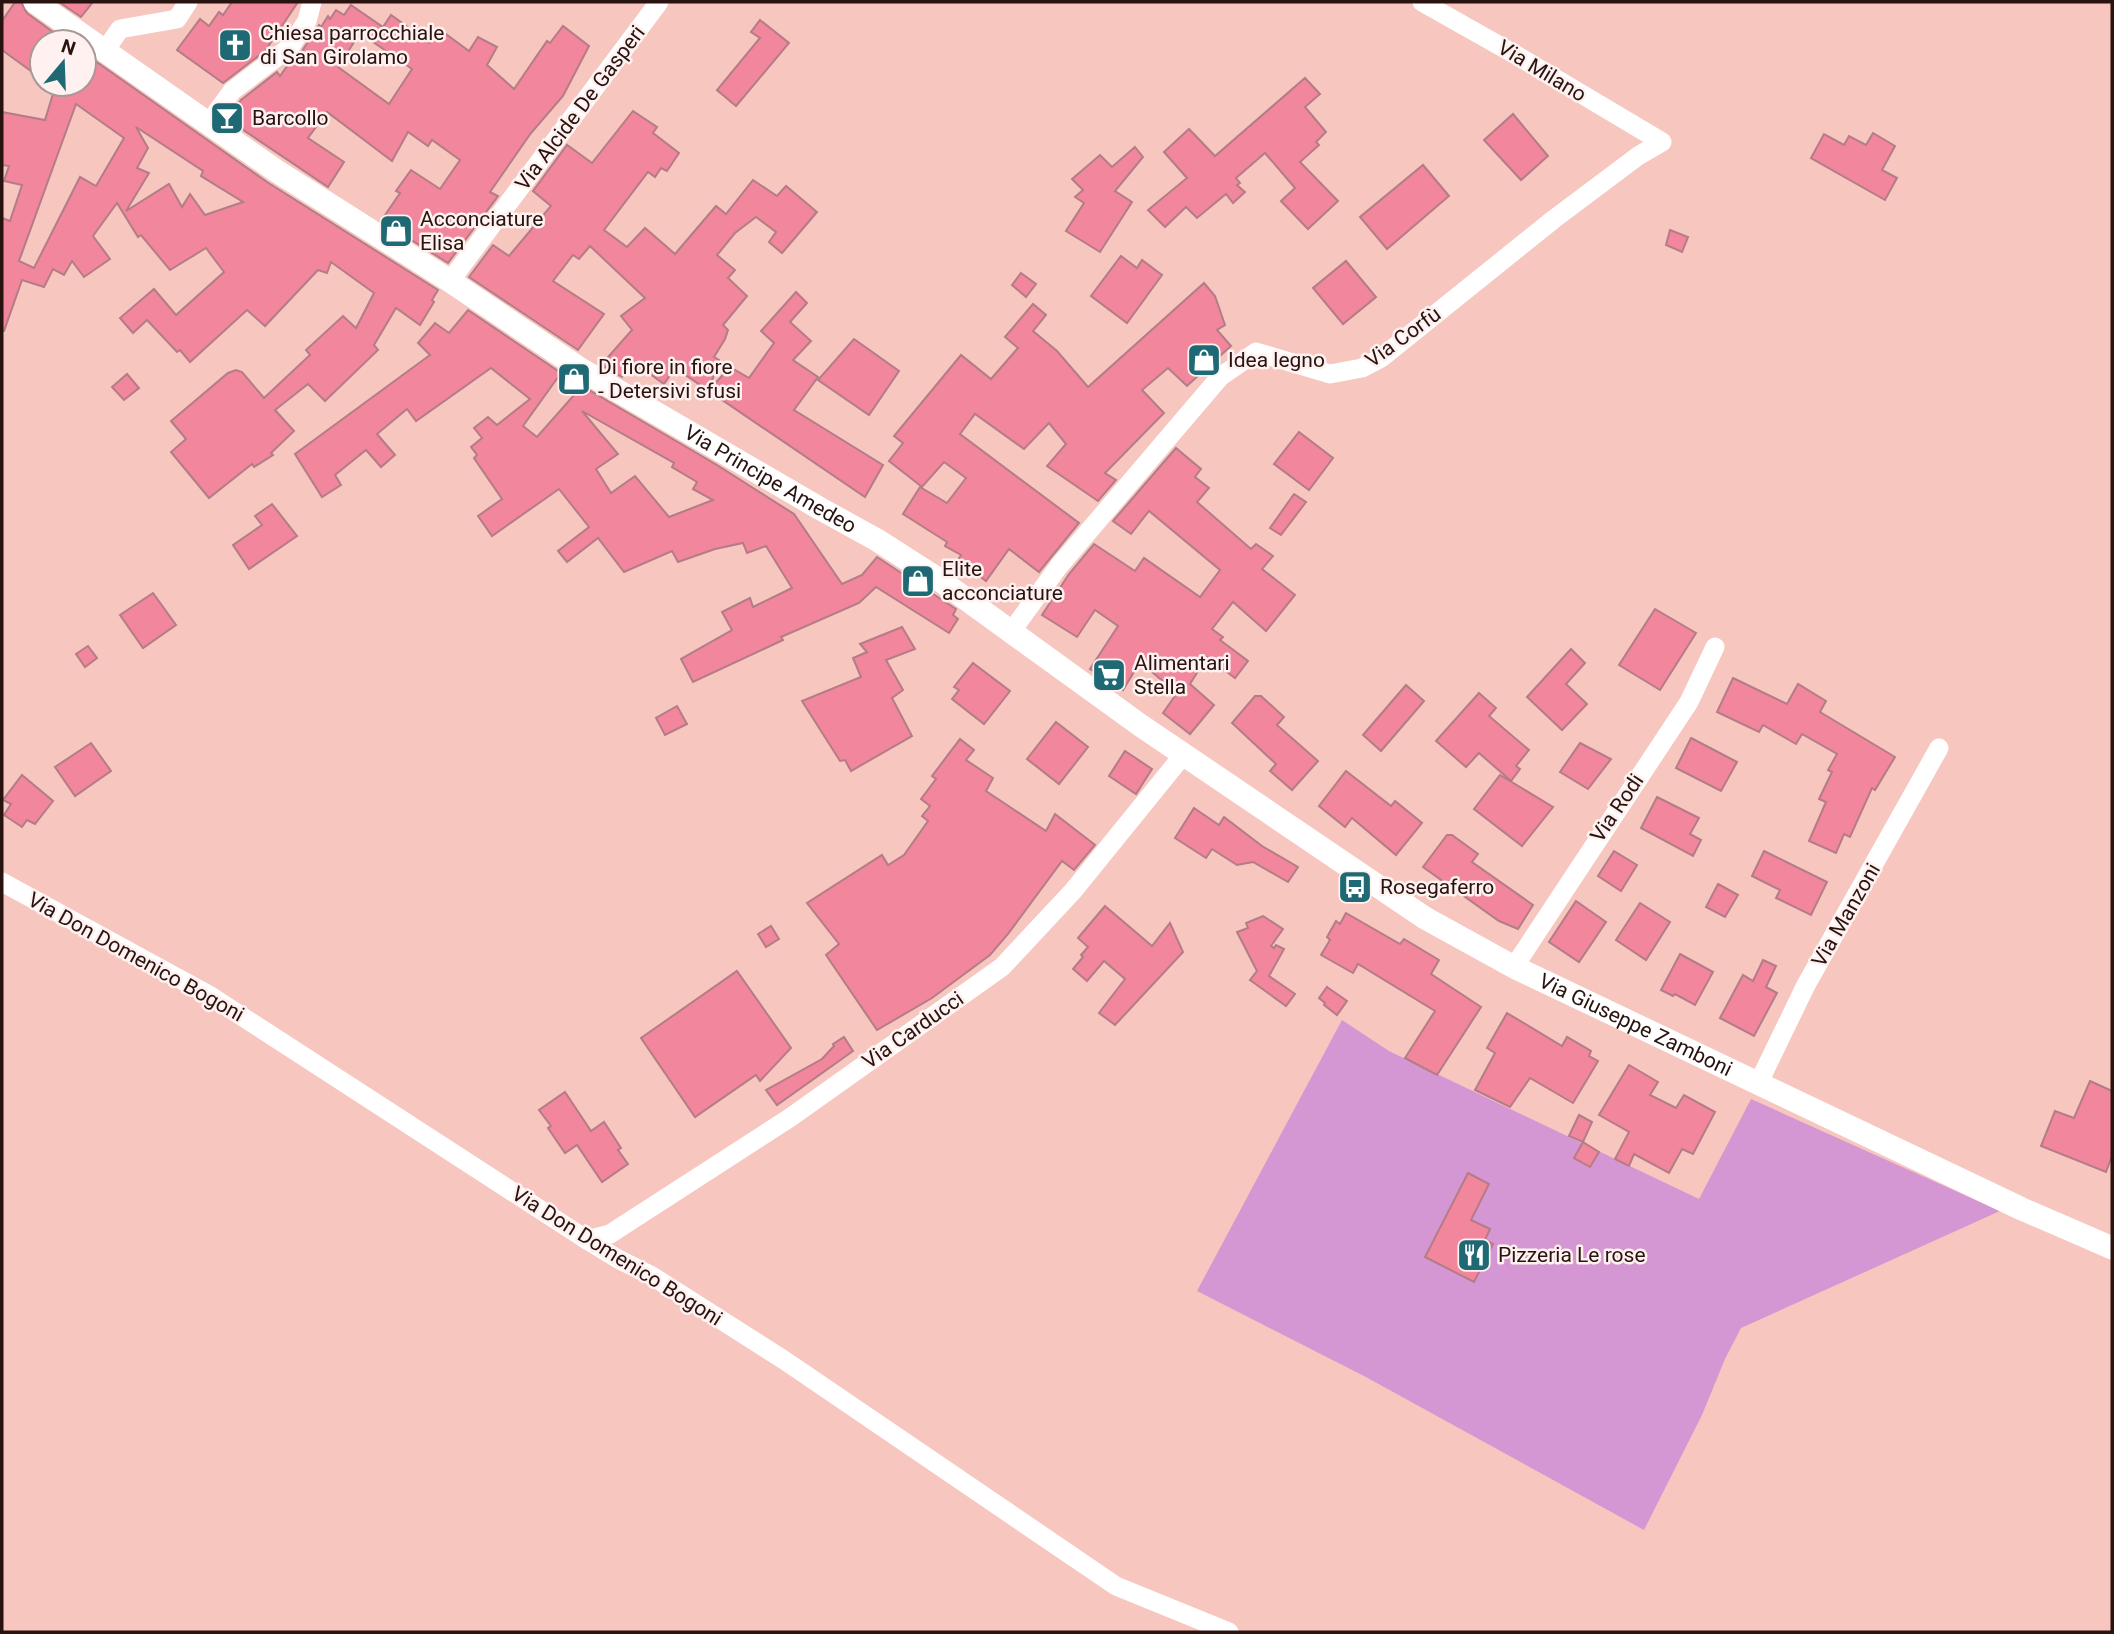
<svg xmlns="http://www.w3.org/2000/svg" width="2114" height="1634" font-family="Roboto,sans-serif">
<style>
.green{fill:#d597d3}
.building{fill:#f1869c;stroke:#b47c86;stroke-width:2;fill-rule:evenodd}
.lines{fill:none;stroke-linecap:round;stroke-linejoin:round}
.minor{stroke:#fff;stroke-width:19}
.tertiary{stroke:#fff;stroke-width:23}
.labels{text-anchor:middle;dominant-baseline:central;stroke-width:5;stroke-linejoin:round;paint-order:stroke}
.poi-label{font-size:21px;fill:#281310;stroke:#fef1ef;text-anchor:start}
.street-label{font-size:21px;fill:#281310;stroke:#fef1ef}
</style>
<rect width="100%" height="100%" fill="#f7c6bf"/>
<polygon class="green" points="1342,1020 1389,1051 1699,1199 1751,1099 2000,1211 1741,1328 1725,1359 1702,1415 1644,1530 1364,1376 1197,1291"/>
<g class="building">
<polygon points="15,2 21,2 27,13 64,40 63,42 42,42 42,79 2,50 2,21"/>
<polygon points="59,2 93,2 81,17"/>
<polygon points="232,2 298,2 265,51 223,83 177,50 200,19 209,26 219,12 223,15"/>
<path d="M 351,5 L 383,27 L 391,15 L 430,43 L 439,29 L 469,51 L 478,37 L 497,47 L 487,65 L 514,89 L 547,41 L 550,43 L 563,26 L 589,46 L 563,96 L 531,133 L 490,192 L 498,196 L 448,263 L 381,221 L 400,193 L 396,191 L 411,170 L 440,189 L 460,160 L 432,140 L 428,146 L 408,132 L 392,161 L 327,112 L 308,138 L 344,162 L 328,187 L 227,119 L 241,100 L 277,72 L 280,76 L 290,62 L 300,54 L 319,25 L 321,27 L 328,16 L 330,19 L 336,10 L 344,15 ZM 360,33 L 412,69 L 389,104 L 338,67 Z"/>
<polygon points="760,20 789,43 736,106 717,90 760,38 751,32"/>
<path d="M 84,53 L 267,182 L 438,290 L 432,300 L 434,302 L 420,325 L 396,308 L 374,345 L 378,350 L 325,401 L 308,384 L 275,410 L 294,431 L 271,453 L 273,455 L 254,467 L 252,464 L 209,498 L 171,452 L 186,439 L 171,421 L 228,373 L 236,370 L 242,372 L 264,398 L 310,355 L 306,350 L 343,316 L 356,328 L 374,293 L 331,262 L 327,273 L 318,270 L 265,326 L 247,310 L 190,362 L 180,350 L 177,352 L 147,320 L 133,333 L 120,318 L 154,289 L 176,315 L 224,272 L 206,248 L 170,270 L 141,235 L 138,237 L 117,203 L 93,236 L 110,259 L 84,277 L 72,261 L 64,275 L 53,269 L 44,287 L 22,280 L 4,331 L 2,331 L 2,218 L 10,221 L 22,185 L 4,181 L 9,166 L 2,165 L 2,112 L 45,120 L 56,84 L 84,84 ZM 76,104 L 124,138 L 96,186 L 80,177 L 34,268 L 19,261 ZM 136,127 L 203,171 L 201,176 L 243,202 L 205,215 L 190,194 L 182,207 L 169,184 L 126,211 L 149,173 L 137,168 L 148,148 Z"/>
<polygon points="1305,78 1320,94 1305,107 1326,132 1316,142 1319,145 1300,162 1338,201 1308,229 1281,201 1295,188 1265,153 1236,178 1240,183 1237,185 1245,192 1233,203 1226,194 1197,218 1186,207 1165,227 1148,210 1187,178 1164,152 1189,129 1215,156"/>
<polygon points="633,111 657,127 653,133 679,153 667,171 661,168 655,177 648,172 604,230 627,247 645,228 675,254 716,206 726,214 753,180 777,196 786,186 817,212 782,253 769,242 776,232 756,217 735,233 717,255 735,270 728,278 747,296 723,325 728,330 725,339 714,357 719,360 709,390 730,367 749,378 774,343 761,331 796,292 807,303 790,322 811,341 793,360 818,377 794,410 883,465 865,497 675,368 664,384 632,361 622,377 601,365 632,330 621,316 645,298 590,246 579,259 573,255 553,281 604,314 578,350 469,277 493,245 509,256 551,206 533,191 567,145 592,163"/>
<polygon points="1513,114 1548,156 1521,180 1484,140"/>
<polygon points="1873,133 1895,146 1882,170 1897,178 1885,200 1811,158 1824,134 1844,145 1849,136 1866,145"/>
<polygon points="1135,147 1143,157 1115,191 1132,202 1100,252 1066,231 1084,203 1075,197 1083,190 1072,179 1100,155 1112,167"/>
<polygon points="1423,165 1449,196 1387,249 1360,217"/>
<polygon points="1670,230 1688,237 1682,252 1666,245"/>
<polygon points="1121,256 1137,268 1142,260 1162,275 1127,323 1091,296"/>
<polygon points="1346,261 1376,297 1343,324 1313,288"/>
<polygon points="1021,273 1036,284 1026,297 1012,285"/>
<polygon points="1204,283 1215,296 1225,325 1217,330 1231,346 1187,386 1168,368 1142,390 1164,413 1105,473 1116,480 1098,501 1047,466 1066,444 1049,423 1024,449 975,414 960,434 1079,523 1039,572 1009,549 986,581 958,560 961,555 945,546 947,542 903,514 920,487 947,503 966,478 944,462 922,487 889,461 903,443 894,436 961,355 991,379 1018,348 1005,337 1033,304 1046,315 1033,331 1057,351 1088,387"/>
<path d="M 468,310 L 561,373 L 523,426 L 537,437 L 582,386 L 717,465 L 794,514 L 842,584 L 862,575 L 877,557 L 956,609 L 953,615 L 958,619 L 949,633 L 876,587 L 859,603 L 781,637 L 783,640 L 693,682 L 681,659 L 732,630 L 722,612 L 750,598 L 753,607 L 792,588 L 766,546 L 747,553 L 743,543 L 715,549 L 678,562 L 672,551 L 624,572 L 598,538 L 567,562 L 558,551 L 589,527 L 559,489 L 492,536 L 478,516 L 502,499 L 474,458 L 477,455 L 471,447 L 482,438 L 474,428 L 488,417 L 497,425 L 530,399 L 491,368 L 416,421 L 407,409 L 377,434 L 395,455 L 381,467 L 366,450 L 335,475 L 341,485 L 322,497 L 295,454 L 430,355 L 418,343 L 435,323 L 449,333 ZM 582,411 L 674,463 L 672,467 L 697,482 L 693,489 L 713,500 L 669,517 L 635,476 L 611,493 L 596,469 L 618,454 Z"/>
<polygon points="854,339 899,371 869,415 818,380"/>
<polygon points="127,374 139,388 124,400 112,387"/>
<polygon points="1299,432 1333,458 1309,490 1274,464"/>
<polygon points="1176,448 1201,469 1195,477 1209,488 1197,502 1251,549 1256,544 1273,556 1262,569 1295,595 1266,631 1233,602 1212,629 1223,637 1220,640 1248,661 1235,678 1207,657 1190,684 1214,705 1190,734 1163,713 1177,693 1140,662 1123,690 1090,669 1118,626 1095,610 1077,637 1042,615 1069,574 1094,544 1135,571 1144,558 1200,597 1220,570 1149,511 1131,534 1113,521"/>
<polygon points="1294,494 1306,502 1281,535 1270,528"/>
<polygon points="272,504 297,536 249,569 233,545 262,525 255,516"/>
<polygon points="153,593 176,625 143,648 120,615"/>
<polygon points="1655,609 1696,633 1660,690 1619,665"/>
<polygon points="902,627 915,649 886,660 903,690 892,698 912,736 851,771 845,760 840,761 802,701 861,677 853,658 867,652 860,644"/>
<polygon points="88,646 97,658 85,667 76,654"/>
<polygon points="1571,649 1585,663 1566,684 1587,704 1562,730 1527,697"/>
<polygon points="973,663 1010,691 984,724 952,699 959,690 954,687"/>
<polygon points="1733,678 1787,704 1798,684 1826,701 1820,712 1895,757 1875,790 1872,788 1850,837 1844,834 1836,853 1809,841 1826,802 1819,799 1832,772 1828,770 1837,754 1802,734 1796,744 1763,725 1759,732 1717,712"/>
<polygon points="1406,685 1424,701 1381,751 1363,735"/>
<polygon points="1479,693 1496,708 1489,716 1529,750 1516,766 1520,769 1511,781 1479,753 1466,767 1436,741"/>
<polygon points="1255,696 1261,696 1284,717 1277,725 1318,761 1292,790 1270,771 1276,764 1232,723"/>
<polygon points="677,706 687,724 665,735 656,718"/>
<polygon points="1056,722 1088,747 1059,784 1027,759"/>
<polygon points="1691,738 1737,762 1721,791 1676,768"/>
<polygon points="960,739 974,750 966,760 993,778 986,791 1046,831 1055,814 1095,845 1074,870 1062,861 1008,934 990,955 932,998 877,1030 826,955 839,944 807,903 882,855 888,865 904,855 928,821 922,816 930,806 921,799 936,779 932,776"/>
<polygon points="91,743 111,771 75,796 55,767"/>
<polygon points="1580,743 1611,759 1588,789 1560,772"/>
<polygon points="1125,751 1152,769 1136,794 1109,776"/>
<polygon points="1346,771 1391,806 1395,801 1422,823 1396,855 1352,818 1345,827 1319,806"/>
<polygon points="22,775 53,801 35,824 27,820 22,827 4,815 11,804 3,800"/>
<polygon points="1500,775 1553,807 1522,846 1474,809"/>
<polygon points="1657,797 1699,818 1690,834 1701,840 1693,856 1641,828"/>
<polygon points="1194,808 1219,825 1224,817 1262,846 1298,867 1288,882 1253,862 1237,865 1212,849 1206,858 1175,838"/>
<polygon points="1447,835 1452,835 1478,854 1472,862 1533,905 1518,929 1499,921 1423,867"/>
<polygon points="1614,851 1637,865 1621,891 1598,876"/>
<polygon points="1764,851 1827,882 1811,915 1776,898 1780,890 1752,876"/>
<polygon points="1718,884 1738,895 1725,917 1706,907"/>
<polygon points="1576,901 1606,922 1579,962 1549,942"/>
<polygon points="1640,903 1670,922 1646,960 1616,940"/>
<polygon points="1105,906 1152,946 1170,923 1183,952 1115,1025 1099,1013 1125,979 1104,961 1087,981 1073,969 1083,957 1081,955 1088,947 1078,938"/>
<polygon points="1346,913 1400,944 1404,939 1439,960 1431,974 1481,1007 1437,1075 1405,1058 1435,1011 1358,964 1353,973 1321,955 1330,940 1327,937 1336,921 1340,924"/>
<polygon points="1263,916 1283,929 1271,946 1274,948 1276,945 1284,949 1269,976 1295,994 1286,1006 1250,980 1257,971 1237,932 1248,928 1246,923"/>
<polygon points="771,926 779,939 766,947 758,934"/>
<polygon points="1680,954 1713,972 1695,1005 1675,994 1673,996 1661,990"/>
<polygon points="1763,960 1776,966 1766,987 1777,993 1754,1036 1720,1018 1743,975 1753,981"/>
<polygon points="737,971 791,1048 760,1081 756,1075 695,1117 641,1038"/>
<polygon points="1327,987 1347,1001 1337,1015 1324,1005 1325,1003 1319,998"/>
<polygon points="1507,1013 1562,1046 1567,1037 1591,1051 1589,1056 1598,1061 1573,1103 1530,1078 1510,1107 1475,1090 1495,1053 1487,1048"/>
<polygon points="844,1037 853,1051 777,1105 766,1090 822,1059 834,1046 833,1044"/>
<polygon points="1629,1065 1658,1082 1650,1095 1676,1108 1684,1095 1715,1112 1693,1154 1682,1149 1669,1173 1634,1154 1629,1166 1615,1159 1629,1132 1599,1115"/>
<polygon points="2090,1081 2112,1091 2112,1156 2106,1172 2041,1146 2055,1111 2074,1118"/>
<polygon points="565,1092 591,1131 604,1122 621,1148 618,1150 628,1164 602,1182 577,1145 565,1153 548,1128 551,1126 539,1110"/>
<polygon points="1579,1115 1592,1122 1583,1142 1569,1136"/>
<polygon points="1583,1142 1599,1152 1590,1167 1574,1158"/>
<polygon points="1468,1173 1489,1184 1471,1220 1490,1229 1485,1240 1493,1244 1474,1282 1425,1257"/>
</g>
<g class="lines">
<g class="minor">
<polyline points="104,52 120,29 177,19 188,2"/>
<polyline points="208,124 232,91 290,47 307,21 312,2"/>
<polyline points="450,281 659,2"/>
<polyline points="1011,632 1059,566 1220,377 1256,352 1330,374 1362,368 1381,358 1554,219 1638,156 1662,142 1516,55 1422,2"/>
<polyline points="2,882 209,995 587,1240 618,1259 652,1276 784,1360 1116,1586 1229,1632"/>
<polyline points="1514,967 1689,702 1715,647"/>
<polyline points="1758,1084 1806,985 1939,748"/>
<polyline points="587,1240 610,1234 791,1117 1002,967 1073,891 1184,754"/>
</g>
<path class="tertiary" id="s1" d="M 35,2 L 275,170 L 450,281 L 582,370 L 819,508 L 877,540 L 941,581 L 1140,725 L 1425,918 L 1514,967 L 2022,1209 L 2112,1248"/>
</g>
<defs>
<g id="church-square" transform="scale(1.75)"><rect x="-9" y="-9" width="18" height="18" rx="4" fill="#1e6973" stroke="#fef1ef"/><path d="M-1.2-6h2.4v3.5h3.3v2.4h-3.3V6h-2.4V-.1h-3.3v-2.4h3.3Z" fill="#fff"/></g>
<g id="bar-square" transform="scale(1.75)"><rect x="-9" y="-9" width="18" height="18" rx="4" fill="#1e6973" stroke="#fef1ef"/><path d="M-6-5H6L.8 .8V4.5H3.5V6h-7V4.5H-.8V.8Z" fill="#fff"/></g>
<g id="shop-square" transform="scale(1.75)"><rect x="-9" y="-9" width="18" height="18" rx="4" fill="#1e6973" stroke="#fef1ef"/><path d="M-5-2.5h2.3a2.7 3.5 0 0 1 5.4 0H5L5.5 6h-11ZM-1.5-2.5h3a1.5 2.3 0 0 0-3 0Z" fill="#fff"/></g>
<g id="supermarket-square" transform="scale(1.75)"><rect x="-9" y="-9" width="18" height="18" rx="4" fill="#1e6973" stroke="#fef1ef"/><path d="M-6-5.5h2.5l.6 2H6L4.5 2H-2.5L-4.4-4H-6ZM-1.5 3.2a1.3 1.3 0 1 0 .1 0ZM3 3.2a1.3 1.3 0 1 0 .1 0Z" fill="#fff"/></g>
<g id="bus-square" transform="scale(1.75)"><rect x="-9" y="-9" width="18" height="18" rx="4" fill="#1e6973" stroke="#fef1ef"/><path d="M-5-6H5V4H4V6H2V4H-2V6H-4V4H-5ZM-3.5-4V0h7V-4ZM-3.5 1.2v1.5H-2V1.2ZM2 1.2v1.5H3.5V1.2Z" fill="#fff"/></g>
<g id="restaurant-square" transform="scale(1.75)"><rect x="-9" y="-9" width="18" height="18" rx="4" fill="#1e6973" stroke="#fef1ef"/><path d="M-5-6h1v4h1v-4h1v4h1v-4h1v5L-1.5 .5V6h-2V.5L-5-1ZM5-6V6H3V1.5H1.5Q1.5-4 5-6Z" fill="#fff"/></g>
</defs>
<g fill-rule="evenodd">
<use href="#church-square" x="235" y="45"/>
<use href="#bar-square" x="227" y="118"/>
<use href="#shop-square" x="396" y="231"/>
<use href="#shop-square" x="1204" y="360"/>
<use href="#shop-square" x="574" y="379"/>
<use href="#shop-square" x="918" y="581"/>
<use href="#supermarket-square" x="1109" y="675"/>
<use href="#bus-square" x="1355" y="887"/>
<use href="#restaurant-square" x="1474" y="1255"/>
</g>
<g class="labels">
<g class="poi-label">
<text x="260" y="33">Chiesa parrocchiale<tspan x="260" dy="24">di San Girolamo</tspan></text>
<text x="252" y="118">Barcollo</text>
<text x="420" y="219">Acconciature<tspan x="420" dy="24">Elisa</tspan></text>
<text x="1228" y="360">Idea legno</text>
<text x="598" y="367">Di fiore in fiore<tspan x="598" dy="24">- Detersivi sfusi</tspan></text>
<text x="942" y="569">Elite<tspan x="942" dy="24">acconciature</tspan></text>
<text x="1134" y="663">Alimentari<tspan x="1134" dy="24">Stella</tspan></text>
<text x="1380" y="887">Rosegaferro</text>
<text x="1498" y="1255">Pizzeria Le rose</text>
</g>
<g class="street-label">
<text transform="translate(1542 71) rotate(31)">Via Milano</text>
<text transform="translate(580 108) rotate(-53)">Via Alcide De Gasperi</text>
<text transform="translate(1403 337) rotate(-36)">Via Corfù</text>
<text stroke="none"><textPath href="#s1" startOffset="877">Via Principe Amedeo</textPath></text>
<text transform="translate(1617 808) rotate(-56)">Via Rodi</text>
<text transform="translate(1846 915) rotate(-60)">Via Manzoni</text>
<text transform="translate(136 957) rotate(29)">Via Don Domenico Bogoni</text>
<text stroke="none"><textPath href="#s1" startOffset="1902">Via Giuseppe Zamboni</textPath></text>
<text transform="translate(913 1030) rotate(-35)">Via Carducci</text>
<text transform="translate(617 1256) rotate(32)">Via Don Domenico Bogoni</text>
</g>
</g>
<rect width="2114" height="1634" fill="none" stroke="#281310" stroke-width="7"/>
<g transform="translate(63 63) rotate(19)"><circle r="33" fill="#fef1ef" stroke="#a89896" stroke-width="2"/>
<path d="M0-5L12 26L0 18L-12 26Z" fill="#1e6973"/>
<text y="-10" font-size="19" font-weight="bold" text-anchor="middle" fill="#281310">N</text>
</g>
</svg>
